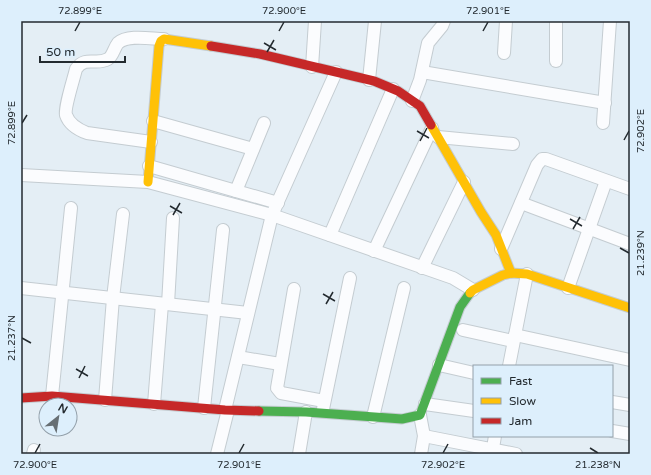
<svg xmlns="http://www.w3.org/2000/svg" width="651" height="475" font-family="'Varela Round',sans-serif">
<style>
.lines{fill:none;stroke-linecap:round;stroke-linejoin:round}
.street-casing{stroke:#c4ccd1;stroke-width:14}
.fast-casing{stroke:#c4ccd1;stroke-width:11}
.slow-casing{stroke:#c4ccd1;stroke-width:11}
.jam-casing{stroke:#c4ccd1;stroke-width:11}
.street{stroke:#fbfcfe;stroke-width:12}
.fast{stroke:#4caf50;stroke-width:9}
.slow{stroke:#ffc107;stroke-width:9}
.jam{stroke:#c62828;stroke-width:9}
.ticks{fill:none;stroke:#232a2f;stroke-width:1.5}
.neatline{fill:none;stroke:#232a2f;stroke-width:1.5}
.ticks-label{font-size:10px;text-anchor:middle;fill:#232a2f}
</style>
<rect width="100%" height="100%" fill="#e4eef5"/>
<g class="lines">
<g class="street-casing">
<g id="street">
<polyline points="504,53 506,21"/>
<polyline points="556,61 556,21"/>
<polyline points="312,67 315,21"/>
<polyline points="422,72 605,103"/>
<polyline points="369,80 375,21"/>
<polyline points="412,101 420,80 428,43 442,26 444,21"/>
<polyline points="153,121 253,149"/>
<polyline points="603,123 610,21"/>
<polyline points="438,137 513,144"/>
<path d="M 151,142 L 87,133 C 79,130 69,124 66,115 C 64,108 74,78 76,69 C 86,55 96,66 108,59 C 113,56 114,48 118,43 C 128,34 152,39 164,39"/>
<polyline points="149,166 278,203"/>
<polyline points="21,175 148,182 272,215 453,278 473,290"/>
<polyline points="236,191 264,123"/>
<polyline points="521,203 630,244"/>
<polyline points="330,235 393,89"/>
<polyline points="501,249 537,165 542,159 546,159 630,189"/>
<polyline points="374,251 432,128"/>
<polyline points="422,268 464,182"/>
<polyline points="21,288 248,313"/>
<polyline points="568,288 606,181"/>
<polyline points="294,289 277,388 281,393 324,401"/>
<polyline points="168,304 173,218"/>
<polyline points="463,330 513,341"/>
<polyline points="515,335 630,360"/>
<polyline points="238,357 280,364"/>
<polyline points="439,365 474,373"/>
<polyline points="509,366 527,274"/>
<polyline points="52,396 71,208"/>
<polyline points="105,400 113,298 123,214"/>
<polyline points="612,402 630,405"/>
<polyline points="154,404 162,304"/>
<polyline points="425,404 474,411"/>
<polyline points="204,408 223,230"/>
<polyline points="323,409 350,278"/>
<polyline points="225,410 272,215 336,72"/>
<polyline points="420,415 424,436 421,454"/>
<polyline points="373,417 404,288"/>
<polyline points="612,431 630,434"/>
<polyline points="424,436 516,454"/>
<polyline points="33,454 34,450"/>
<polyline points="217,454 228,410"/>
<polyline points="299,454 306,412"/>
<polyline points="492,454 495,436"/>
</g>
</g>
<g class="fast-casing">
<polyline id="fast" points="259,411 306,412 402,419 420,415 460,307 470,293"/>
</g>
<g class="slow-casing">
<g id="slow">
<polyline points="431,125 481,212 496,235 511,273"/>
<polyline points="148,182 159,46 161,41 164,39 211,46"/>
<polyline points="470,293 473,290 503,275 511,273 527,274 630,308"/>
</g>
</g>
<g class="jam-casing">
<g id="jam">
<polyline points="211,46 260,54 374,81 398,91 420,106 431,125"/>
<polyline points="21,398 52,396 225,410 259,411"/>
</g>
</g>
<use href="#street" class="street"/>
<use href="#fast" class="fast"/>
<use href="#slow" class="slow"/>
<use href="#jam" class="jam"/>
</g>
<path class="ticks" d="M 75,31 L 80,22M 279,31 L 284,22M 483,31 L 488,22M 264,43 L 276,50M 267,52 L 274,40M 22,123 L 27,115M 417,131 L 429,138M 624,140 L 629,131M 420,141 L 427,128M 170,206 L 182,213M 173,215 L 180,203M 570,219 L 582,226M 573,229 L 580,217M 620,248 L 629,253M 323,294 L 335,301M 326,304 L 333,292M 22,338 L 31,343M 76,369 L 88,376M 79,378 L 85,366M 590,448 L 598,453M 35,453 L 40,444M 239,453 L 244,444M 443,453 L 448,444"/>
<rect width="651" height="475" fill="none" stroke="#ddeffc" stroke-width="44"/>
<rect x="473" y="365" width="140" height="72" fill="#ddeffc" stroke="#93a0aa"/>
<rect x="481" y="378" width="20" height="6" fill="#4caf50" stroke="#93a0aa"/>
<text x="509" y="385" font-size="12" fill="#232a2f">Fast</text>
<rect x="481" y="398" width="20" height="6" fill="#ffc107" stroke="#93a0aa"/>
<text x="509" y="405" font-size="12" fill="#232a2f">Slow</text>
<rect x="481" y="418" width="20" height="6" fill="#c62828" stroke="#93a0aa"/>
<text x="509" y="425" font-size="12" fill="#232a2f">Jam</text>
<g transform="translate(58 417) rotate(30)"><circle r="19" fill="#ddeffc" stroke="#93a0aa"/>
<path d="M0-3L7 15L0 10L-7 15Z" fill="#676f74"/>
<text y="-6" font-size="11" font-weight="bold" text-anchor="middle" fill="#232a2f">N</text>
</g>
<path d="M40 56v6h85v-6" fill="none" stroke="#232a2f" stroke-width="2"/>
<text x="46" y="56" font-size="12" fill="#232a2f" stroke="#ddeffc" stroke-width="3" paint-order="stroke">50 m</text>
<rect x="22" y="22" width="607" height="431" class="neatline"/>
<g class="ticks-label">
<text x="80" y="14">72.899°E</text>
<text x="284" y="14">72.900°E</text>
<text x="488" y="14">72.901°E</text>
<text transform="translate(11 123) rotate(-90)" y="4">72.899°E</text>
<text transform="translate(640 131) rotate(-90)" y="4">72.902°E</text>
<text transform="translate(640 253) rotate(-90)" y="4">21.239°N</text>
<text transform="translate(11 338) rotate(-90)" y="4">21.237°N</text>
<text x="35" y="468">72.900°E</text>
<text x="239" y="468">72.901°E</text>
<text x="443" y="468">72.902°E</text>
<text x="598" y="468">21.238°N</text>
</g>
</svg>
